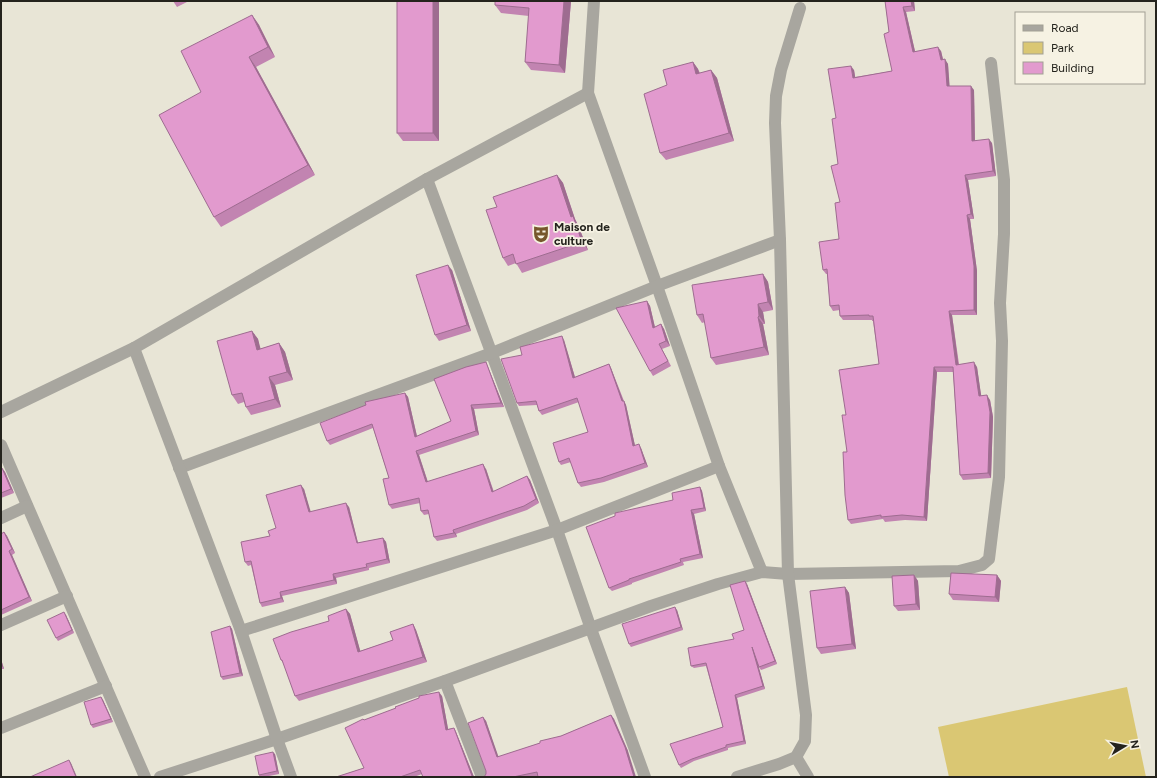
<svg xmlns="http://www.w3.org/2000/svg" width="1157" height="778" font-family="Figtree,sans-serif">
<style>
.green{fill:#dac773}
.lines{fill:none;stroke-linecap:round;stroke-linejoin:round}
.minor{stroke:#a8a69f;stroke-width:12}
.wall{fill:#c284b1}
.shaded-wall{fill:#9e6c90}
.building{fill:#e29ace;stroke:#9e6c90}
.labels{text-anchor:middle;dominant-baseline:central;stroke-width:3.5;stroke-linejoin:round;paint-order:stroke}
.poi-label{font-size:12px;font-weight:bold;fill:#24231d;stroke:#f6f2e3;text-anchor:start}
</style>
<rect width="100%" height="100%" fill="#e8e5d6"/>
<polygon class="green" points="1127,687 1146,777 949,777 938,727"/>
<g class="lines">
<g class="minor">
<polyline points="594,1 588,93 657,286 719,466 762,572"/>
<polyline points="427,179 557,530 591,629 645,777"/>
<polyline points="1,412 134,348"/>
<polyline points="1,445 145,777"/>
<polyline points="179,468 492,353 657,286 780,240"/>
<polyline points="1,518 27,506"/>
<polyline points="1,625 67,596"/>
<polyline points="241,631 557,530 719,466"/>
<polyline points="445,681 482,777"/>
<polyline points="1,728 106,686"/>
<polyline points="796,757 808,777"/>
<polyline points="160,777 277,739 445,681 651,606 718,584 762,572 788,574 959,571 982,565 989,559 999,477 1002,341 1000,303 1004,234 1004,180 991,63"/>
<polyline points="291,777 277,739 241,631 134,348 427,179 588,93"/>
<polyline points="737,777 779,764 796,757 805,741 806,715 788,574 780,240 775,123 776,96 781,70 800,8"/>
</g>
</g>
<g class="wall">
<polygon points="173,1 189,1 177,7"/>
<polygon points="397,1 439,141 403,141 397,133"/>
<polygon points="571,1 565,73 531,70 525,62 529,16 501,13 495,5"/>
<polygon points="885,1 914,1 915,11 906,12 915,51 941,51 943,59 948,64 949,86 974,90 975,141 992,143 996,176 968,180 974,219 970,219 977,271 977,315 952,315 959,364 977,367 981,396 990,400 993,417 991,478 963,480 960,475 953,372 937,372 927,521 905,520 885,522 883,519 851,524 848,520 847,452 846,415 879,364 873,321 872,321 872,320 843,320 840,316 840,310 833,311 830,306 827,274 826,274 823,270 839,239 840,202 838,164 836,118 854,70 855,77 892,71 889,32"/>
<polygon points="252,15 259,25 275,57 256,67 315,175 221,227 214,217 201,92"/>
<polygon points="693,62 698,69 700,73 711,70 717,78 734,141 666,160 660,153 667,85"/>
<polygon points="557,175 563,183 575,219 578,225 588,250 522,273 516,263 508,266 503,258 497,207"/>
<polygon points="452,270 471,331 439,341 435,335"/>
<polygon points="763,274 768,282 773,310 763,312 765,324 763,324 769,355 716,365 711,358 705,322 702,323 697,315"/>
<polygon points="647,301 650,306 655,327 661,324 664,329 670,346 662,349 671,366 653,376 650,371"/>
<polygon points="252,331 258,339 260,349 279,343 285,352 293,380 275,385 281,407 251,415 246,407 244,402 238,404 232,395"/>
<polygon points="564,340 575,377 609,364 611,368 624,401 626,405 635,446 641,448 648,467 604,482 581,487 578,483 571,462 561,465 559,462 588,432 579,402 542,415 539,411 537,405 519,406 517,403 522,355"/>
<polygon points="486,362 504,407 474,409 479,435 419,455 428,482 486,469 494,492 527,476 530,480 539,503 527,510 456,534 457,537 437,541 434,537 429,514 424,515 421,511 420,503 392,509 389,505 389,478 373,428 330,445 327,441 405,393 408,397 417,436 451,421"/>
<polygon points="1,468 2,468 5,472 14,493 1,498"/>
<polygon points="700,487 702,491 706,511 694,514 703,558 683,562 684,565 632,583 632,584 612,591 609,588 673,500"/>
<polygon points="304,489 310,512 349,507 358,543 383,538 386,542 390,563 369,568 369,570 336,578 337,584 282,596 284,602 262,607 260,603 251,565 248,566 245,562 270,536"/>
<polygon points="4,532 7,536 15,553 12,555 32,601 1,615 1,534"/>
<polygon points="914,575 918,581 920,610 898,611 894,606"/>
<polygon points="997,575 1001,581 999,602 953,600 949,594"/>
<polygon points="747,584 777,664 761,670 759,667 756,659 765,689 737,698 746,744 728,748 728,750 694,761 681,768 679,765 723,727 706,666 694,668 691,666 734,639 744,630"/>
<polygon points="845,587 849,593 856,649 821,654 817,648"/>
<polygon points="346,609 350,614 360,651 393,640 413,624 416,630 427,662 299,701 295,696 284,664 281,660 329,621"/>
<polygon points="677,610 683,630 631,647 629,644"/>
<polygon points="66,615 74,633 58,641 56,638"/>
<polygon points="230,626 232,629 243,676 223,680 221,677"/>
<polygon points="1,659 4,669 1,669"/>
<polygon points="442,696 448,729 454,728 456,732 474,777 423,777 422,774 414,777 336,777 364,768 364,720"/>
<polygon points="101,697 103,700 113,722 93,728 91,725"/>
<polygon points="611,715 614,719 628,751 535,777 484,777 486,774 483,717 486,721 498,757 561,736"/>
<polygon points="275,754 279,774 264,777 260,777 259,775"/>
</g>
<g class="shaded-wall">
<polygon points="433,1 439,1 439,141 433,133"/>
<polygon points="564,1 571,1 565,73 559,65"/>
<polygon points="911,1 914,1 915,11 912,6"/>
<polygon points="903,7 906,12 916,56 913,52"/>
<polygon points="252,15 259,25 275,57 268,47"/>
<polygon points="938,47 941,51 944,64 941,60"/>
<polygon points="249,57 256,67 315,175 308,165"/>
<polygon points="945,59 948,64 950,91 947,86"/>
<polygon points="693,62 698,69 702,82 696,74"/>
<polygon points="851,66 854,70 856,82 853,78"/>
<polygon points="711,70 717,78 734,141 729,133"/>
<polygon points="971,86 974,90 975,146 972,141"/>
<polygon points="989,139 992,143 996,176 993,171"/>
<polygon points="557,175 563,183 575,219 578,225 588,250 582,242 571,217"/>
<polygon points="965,175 968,180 974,219 971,214"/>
<polygon points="967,215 970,219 977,271 977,315 974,310"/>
<polygon points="448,265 452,270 471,331 467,325"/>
<polygon points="763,274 768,282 773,310 768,302"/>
<polygon points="647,301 650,306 656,332 653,328"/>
<polygon points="758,304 763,312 765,324 759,316"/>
<polygon points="949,311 952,315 959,369 956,365"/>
<polygon points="758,317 763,324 769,355 764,347"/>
<polygon points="661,324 664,329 670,346 666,341"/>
<polygon points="252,331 258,339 263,358 257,350"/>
<polygon points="562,336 564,340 576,381 573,378"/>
<polygon points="279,343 285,352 293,380 287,372"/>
<polygon points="486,362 504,407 501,403"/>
<polygon points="974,362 977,367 982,401 979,396"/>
<polygon points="609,364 611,368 624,403 624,401 626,405 636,450 633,446 622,401"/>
<polygon points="934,367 937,372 927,521 924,517"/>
<polygon points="269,377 275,385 281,407 275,399"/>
<polygon points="405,393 408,397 418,441 415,437"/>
<polygon points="987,395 990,400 993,417 991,478 988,473"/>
<polygon points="471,405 474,409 479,435 476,431"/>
<polygon points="639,444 641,448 648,467 645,463"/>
<polygon points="416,451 419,455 429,486 426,482"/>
<polygon points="483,464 486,469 495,497 492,492"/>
<polygon points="2,468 5,472 14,493 11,489"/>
<polygon points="527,476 530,480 539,503 536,499"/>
<polygon points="301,485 304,489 312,516 309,512"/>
<polygon points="700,487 702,491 706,511 704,508"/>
<polygon points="346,503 349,507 359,547 357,543"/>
<polygon points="691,510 694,514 703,558 700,554"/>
<polygon points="453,530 456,534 457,537 454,533"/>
<polygon points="4,532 7,536 15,553 12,549"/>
<polygon points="383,538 386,542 390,563 387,559"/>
<polygon points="9,551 12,555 32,601 29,597"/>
<polygon points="333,574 336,578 337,584 334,580"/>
<polygon points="914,575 918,581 920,610 916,604"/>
<polygon points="997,575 1001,581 999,602 995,597"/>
<polygon points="745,581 747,584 777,664 775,661"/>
<polygon points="845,587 849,593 856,649 852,644"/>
<polygon points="280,592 282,596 284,602 281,598"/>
<polygon points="675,607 677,610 683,630 681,627"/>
<polygon points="346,609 350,614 362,657 358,652"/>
<polygon points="64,612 66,615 74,633 72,630"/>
<polygon points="413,624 416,630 427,662 423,657"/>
<polygon points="230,626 232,629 243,676 240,673"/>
<polygon points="752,647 754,650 765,689 763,686"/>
<polygon points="1,659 4,669 1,665"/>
<polygon points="439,692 442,696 449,734 446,730"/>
<polygon points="735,695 737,698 746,744 744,741"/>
<polygon points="101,697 103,700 113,722 111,719"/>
<polygon points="611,715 614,719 628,751 636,777 634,777"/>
<polygon points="483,717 486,721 500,761 497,757"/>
<polygon points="454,728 456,732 474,777 473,777 472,776"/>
<polygon points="273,752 275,754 279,774 277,771"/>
<polygon points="69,760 71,763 77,777 76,777"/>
</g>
<g class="building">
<rect x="397" y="1" width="36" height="132"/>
<polygon points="495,1 564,1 559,65 525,62 529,8 495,5"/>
<polygon points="885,1 911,1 912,6 903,7 913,52 938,47 941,60 945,59 947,86 971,86 972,141 989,139 993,171 965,175 971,214 967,215 974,266 974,310 949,311 956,365 974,362 979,396 987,395 990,412 988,473 960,475 953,367 934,367 924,517 902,515 881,517 881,515 848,520 845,495 843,452 847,452 842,415 846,415 839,370 879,364 873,316 869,316 869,315 840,316 839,305 830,306 827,269 823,270 819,242 839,239 835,203 840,202 831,166 838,164 832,119 836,118 828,69 851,66 853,78 892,71 884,34 889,32"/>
<polygon points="252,15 268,47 249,57 308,165 214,217 159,115 201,92 181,51"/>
<polygon points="693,62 696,74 711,70 729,133 660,153 644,94 667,85 663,70"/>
<polygon points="557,175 571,217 573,216 582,242 516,264 513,254 503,258 486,210 497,207 493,197"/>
<polygon points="448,265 467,325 435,335 416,275"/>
<polygon points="763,274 768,302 758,304 759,316 758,317 764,347 711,358 703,314 697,315 692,285"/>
<polygon points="647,301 653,328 661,324 666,341 659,344 668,361 650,371 616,308"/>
<polygon points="252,331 257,350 279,343 287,372 269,377 275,399 246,407 242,393 232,395 217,341"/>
<polygon points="562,336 573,378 609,364 622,401 624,401 633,446 639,444 645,463 601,478 578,483 569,458 559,462 553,443 588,432 577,398 539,411 536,401 517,403 501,359 522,355 520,347"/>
<polygon points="486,362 501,403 471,405 476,431 416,451 426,482 483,464 492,492 527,476 536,499 524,506 453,530 454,533 434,537 428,510 421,511 419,498 389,505 383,479 389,478 372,424 327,441 320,423 366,405 365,402 405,393 415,437 451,421 434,379 466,367"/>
<polygon points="1,468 2,468 11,489 1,493"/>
<polygon points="301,485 309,512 346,503 357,543 383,538 387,559 366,564 367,567 333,574 334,580 280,592 281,598 260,603 251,561 245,562 241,542 270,536 268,531 276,528 266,495"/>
<polygon points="700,487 704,508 691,510 700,554 680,559 681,562 629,579 629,580 609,588 586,527 615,516 615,513 673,500 672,493"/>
<polygon points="4,532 12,549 9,551 29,597 1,610 1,534"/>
<polygon points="951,573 997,575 995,597 949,594"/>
<polygon points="914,575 916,604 894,606 892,576"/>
<polygon points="745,581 775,661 759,667 752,647 763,686 735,695 744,741 726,745 726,747 692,759 679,765 670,744 723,727 706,663 691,666 688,648 734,639 732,634 744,630 730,585"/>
<polygon points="845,587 852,644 817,648 810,591"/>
<polygon points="675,607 681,627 629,644 622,624"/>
<polygon points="346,609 358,652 393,640 390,632 413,624 423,657 295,696 282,660 281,660 273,639 291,632 329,621 328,616"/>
<polygon points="64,612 72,630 56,638 47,620"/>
<polygon points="230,626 240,673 221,677 211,632"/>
<polygon points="439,692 446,730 454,728 472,776 473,777 423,777 420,770 400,777 336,777 364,768 345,728 363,719 364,720 396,708 395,707 419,698 419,696"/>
<polygon points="101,697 111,719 91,725 84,702"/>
<polygon points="611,715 625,747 634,777 538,777 537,772 513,777 484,777 486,774 486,771 468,723 483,717 497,757 540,743 540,741 561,736"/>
<polygon points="273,752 277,771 259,775 255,756"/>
<polygon points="69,760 76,777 30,777"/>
</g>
<defs>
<g id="theatre-bare" transform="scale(1.38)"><path d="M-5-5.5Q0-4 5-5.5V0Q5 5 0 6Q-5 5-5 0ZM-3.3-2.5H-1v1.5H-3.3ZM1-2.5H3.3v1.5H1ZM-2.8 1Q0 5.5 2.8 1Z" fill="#76572c" stroke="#f6f2e3" stroke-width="2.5" paint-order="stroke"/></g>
</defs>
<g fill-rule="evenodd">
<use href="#theatre-bare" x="541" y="234"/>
</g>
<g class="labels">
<g class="poi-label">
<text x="554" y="227">Maison de<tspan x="554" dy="14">culture</tspan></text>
</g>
</g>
<rect width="1157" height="778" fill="none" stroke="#24231d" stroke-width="4"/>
<rect x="1015" y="12" width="130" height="72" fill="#f6f2e3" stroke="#a29f94"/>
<rect x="1023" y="25" width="20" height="6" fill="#a8a69f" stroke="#a29f94"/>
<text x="1051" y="32" font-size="12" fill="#24231d">Road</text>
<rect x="1023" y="42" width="20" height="12" fill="#dac773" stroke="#a29f94"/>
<text x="1051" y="52" font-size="12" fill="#24231d">Park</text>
<rect x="1023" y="62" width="20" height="12" fill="#e29ace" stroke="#a29f94"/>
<text x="1051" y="72" font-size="12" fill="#24231d">Building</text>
<g transform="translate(1125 746) rotate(80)" stroke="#f6f2e3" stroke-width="3" paint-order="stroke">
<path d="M0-3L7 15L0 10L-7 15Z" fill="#24231d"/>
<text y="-6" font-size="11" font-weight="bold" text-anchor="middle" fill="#24231d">N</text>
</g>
</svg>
